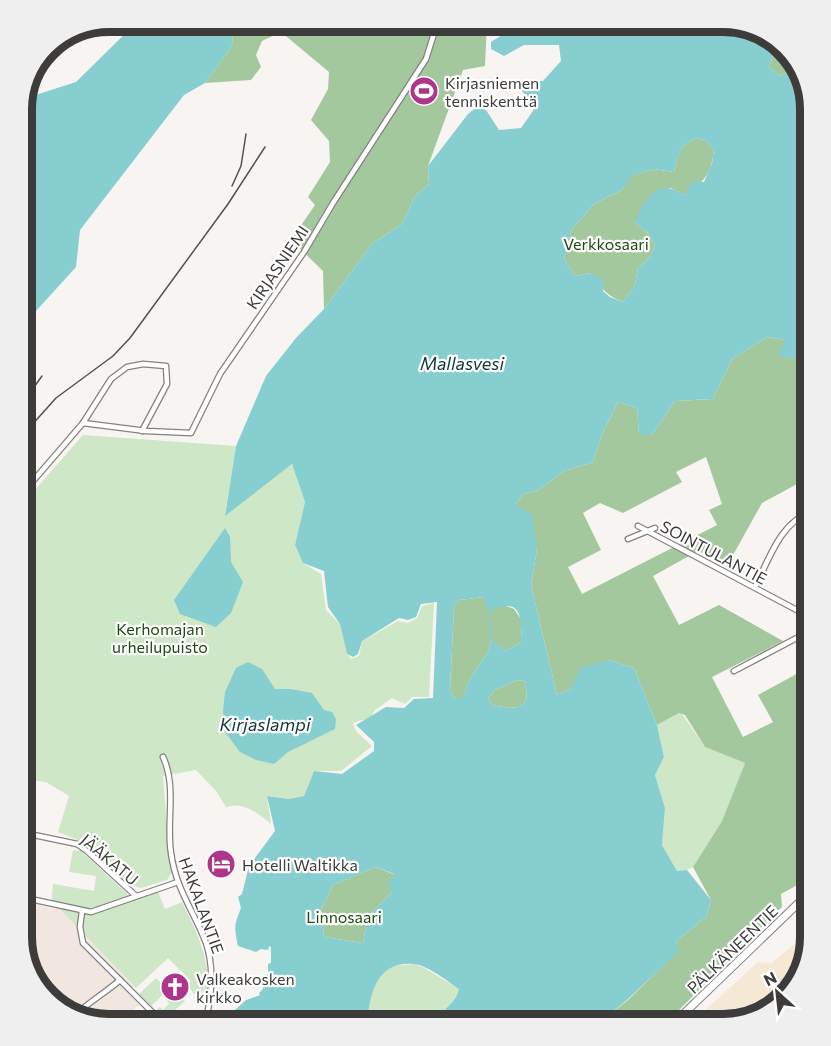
<svg xmlns="http://www.w3.org/2000/svg" width="831" height="1046" font-family="Commissioner,sans-serif">
<style>
.industrial{fill:#f5e9d5}
.built{fill:#f1e6e0}
.green{fill:#cde7c7}
.forest{fill:#a4c89d;fill-rule:evenodd}
.water{fill:#87ced1;fill-rule:evenodd}
.lines{fill:none;stroke-linecap:round;stroke-linejoin:round}
.stream{stroke:#87ced1;stroke-width:1.5}
.minor-casing{stroke:#85817f;stroke-width:7}
.secondary-casing{stroke:#85817f;stroke-width:9}
.minor{stroke:#fff;stroke-width:4.5}
.secondary{stroke:#fff;stroke-width:7}
.rail{stroke:#53504f;stroke-width:1.5}
.labels{text-anchor:middle;dominant-baseline:central;stroke-width:4.5;stroke-linejoin:round;paint-order:stroke}
.poi-label{font-size:16px;fill:#3e3c3b;stroke:#fff;text-anchor:start}
.park-label{font-size:16px;fill:#1b4a10;stroke:#fff}
.street-label{font-size:16px;fill:#3e3c3b;stroke:#fff}
.water-label{font-size:18px;font-style:italic;fill:#133638;stroke:#fff}
.rim{fill:none;stroke:#3e3c3b;stroke-width:8}
</style>
<rect width="100%" height="100%" fill="#f8f4f1"/>
<polygon class="industrial" points="810,932 798,981 771,1010 723,1025 689,1025 758,962 771,963"/>
<polygon class="built" points="21,901 55,909 58,907 134,986 128,993 139,1005 116,1025 108,1025 65,1013 36,986 21,938"/>
<g class="green">
<path d="M 83,435 L 236,446 L 225,514 L 292,464 L 305,502 L 295,545 L 303,563 L 321,574 L 326,610 L 340,624 L 347,654 L 351,659 L 359,656 L 362,641 L 398,621 L 408,623 L 417,618 L 422,606 L 434,603 L 429,697 L 412,697 L 405,704 L 392,698 L 375,710 L 369,720 L 362,720 L 353,723 L 356,731 L 372,746 L 341,771 L 314,771 L 304,796 L 289,799 L 267,796 L 271,824 C 257,813 244,801 226,807 L 216,791 L 196,770 L 163,776 L 169,854 L 172,872 L 167,880 L 141,888 L 127,884 L 89,848 L 78,840 L 58,832 L 69,796 L 46,782 L 30,780 L 28,771 L 21,769 L 21,506 Z"/>
<polygon points="679,713 682,714 705,747 745,763 722,821 693,867 687,870 677,871 662,845 665,808 655,775 664,757 657,725"/>
<path d="M 73,850 L 81,851 L 134,900 L 158,892 L 165,909 L 182,902 C 196,930 209,957 208,988 L 197,997 L 187,985 L 191,981 L 168,958 L 136,988 L 58,907 L 51,907 L 53,884 L 94,891 L 96,876 L 69,872 Z"/>
<path d="M 415,964 L 426,969 L 459,989 L 459,993 C 454,1001 443,1008 440,1017 L 443,1025 L 368,1025 C 368,1003 372,975 395,966 C 401,964 409,965 415,964 Z"/>
<polygon points="156,978 168,990 151,1006 139,994"/>
<polygon points="174,994 175,996 178,994 185,1001 164,1020 156,1011 160,1007 163,1010 169,1004 167,1000"/>
</g>
<g class="forest">
<polygon points="233,21 487,21 485,66 463,70 428,166 429,184 415,196 402,224 372,244 324,309 323,271 291,240 315,205 308,197 330,162 329,141 311,120 328,89 329,72 281,32 262,41 256,55 261,67 251,80 205,83 232,46"/>
<polygon points="783,49 795,60 798,68 780,76 769,68 773,55"/>
<path d="M 696,138 L 705,140 L 714,150 C 711,174 705,181 685,195 L 670,188 L 635,223 L 648,233 L 655,245 L 650,257 L 638,268 L 635,285 L 623,302 C 607,296 600,287 591,273 L 575,276 L 564,259 L 572,229 L 594,204 L 622,190 L 632,175 L 654,169 L 674,172 C 678,153 678,147 696,138 Z"/>
<path d="M 767,337 L 786,340 L 788,359 L 810,352 L 810,477 L 762,503 L 728,564 L 698,551 L 653,576 L 679,625 L 719,605 L 783,641 L 712,677 L 743,737 L 773,722 L 758,695 L 804,670 L 810,681 L 810,878 L 781,894 L 782,907 L 664,1025 L 597,1025 L 629,999 L 678,951 L 676,941 L 706,917 L 711,900 L 693,867 L 722,821 L 745,763 L 705,747 L 685,715 L 679,713 L 657,725 L 634,668 L 609,660 L 571,689 L 557,695 L 531,585 L 537,549 L 515,505 L 523,494 L 539,490 L 564,471 L 593,462 L 603,432 L 618,402 L 637,408 L 639,434 L 652,435 L 675,401 L 713,399 L 732,359 ZM 706,457 L 722,504 L 709,510 L 717,525 L 582,594 L 568,567 L 601,550 L 583,513 L 600,503 L 623,513 L 682,482 L 676,472 Z"/>
<polygon points="484,597 514,609 521,619 521,642 506,651 491,640 489,650 469,680 463,699 455,699 450,690 454,607 459,600"/>
<path d="M 517,680 L 524,681 C 534,711 514,710 492,705 L 488,698 L 495,690 Z"/>
<polygon points="376,867 395,875 392,892 368,916 363,943 324,937 321,910 333,885"/>
</g>
<g class="water">
<polygon points="138,21 233,21 232,46 205,83 184,95 80,230 76,267 26,322 21,336 21,102 23,99 76,82"/>
<path d="M 503,21 L 728,21 L 766,33 L 783,49 L 773,55 L 769,68 L 780,76 L 798,68 L 810,108 L 810,352 L 789,359 L 778,354 L 785,340 L 767,337 L 732,359 L 713,399 L 675,401 L 652,435 L 639,435 L 637,408 L 618,402 L 603,432 L 593,462 L 564,471 L 539,490 L 523,494 L 515,505 L 532,514 L 537,549 L 531,585 L 557,695 L 571,689 L 580,668 L 609,660 L 634,668 L 657,725 L 664,757 L 655,775 L 665,808 L 662,845 L 677,871 L 687,870 L 711,900 L 706,917 L 676,941 L 679,951 L 628,999 L 597,1025 L 429,1025 L 440,1019 C 442,1008 457,1002 459,989 C 447,981 429,966 414,964 C 377,960 368,995 368,1025 L 223,1025 L 226,1018 L 246,1000 L 260,995 L 259,993 L 263,989 L 264,975 L 268,974 L 268,964 L 271,963 L 271,947 L 269,946 L 268,950 L 261,949 L 256,952 L 238,946 C 234,927 234,925 241,908 L 238,897 L 242,894 L 249,866 L 275,831 L 267,796 L 289,799 L 304,796 L 314,771 L 342,774 L 374,751 L 374,742 L 356,725 L 386,707 L 404,708 L 414,699 L 433,698 L 437,602 L 421,604 L 416,617 L 408,620 L 399,618 L 362,641 L 358,654 L 353,657 L 347,654 L 340,624 L 328,607 L 324,571 L 303,563 L 295,545 L 305,502 L 292,464 L 225,516 L 236,446 L 266,376 L 296,338 L 324,309 L 372,244 L 402,224 L 415,196 L 429,184 L 428,166 L 468,114 L 477,107 L 486,110 L 499,130 L 521,128 L 533,111 L 534,104 L 521,90 L 521,85 L 528,81 L 543,81 L 561,61 L 559,45 L 524,45 L 504,56 L 491,49 L 491,42 L 502,35 ZM 696,138 L 705,140 L 714,150 L 712,163 L 704,182 L 693,181 L 685,195 C 681,193 676,190 671,189 C 651,184 641,208 635,223 L 648,233 L 655,245 L 650,257 L 638,268 L 635,285 L 623,302 L 610,297 L 603,291 L 604,279 L 591,273 L 575,276 L 564,259 L 572,229 L 594,204 L 622,190 L 633,175 L 654,169 L 674,172 C 678,154 678,147 696,138 ZM 484,597 L 488,611 C 494,609 503,606 509,606 C 524,608 521,631 521,642 L 506,651 L 491,639 L 489,650 L 469,680 L 463,698 L 455,699 L 450,690 L 454,607 L 459,600 ZM 517,680 L 524,681 C 534,711 514,710 492,705 L 488,698 L 495,690 ZM 376,867 L 394,874 L 388,882 L 392,892 L 368,916 L 363,943 L 324,937 L 321,910 L 333,885 Z"/>
<polygon points="225,528 230,537 231,562 243,582 231,613 216,627 180,614 174,600"/>
<polygon points="248,662 262,669 275,689 291,689 312,693 324,710 332,712 336,719 335,729 288,752 274,764 256,760 240,752 225,732 223,711 225,692 236,668"/>
</g>
<g class="lines">
<polyline class="stream" points="488,611 491,639"/>
<g class="minor-casing">
<g id="minor">
<polyline points="83,423 146,431 191,433 220,374 304,252 333,203 426,59 438,21"/>
<polyline points="21,495 83,423 111,379 127,367 143,364 166,366 167,384 142,431"/>
<polyline points="638,526 810,617"/>
<polyline points="628,539 655,528"/>
<path d="M 755,587 C 768,562 780,522 810,513"/>
<polyline points="734,671 810,631"/>
<path d="M 163,757 C 177,787 166,822 171,853 C 176,890 194,911 206,943 C 215,970 211,998 205,1025"/>
<polyline points="34,835 77,844 87,851 136,896"/>
<polyline points="21,897 91,912 178,882"/>
<polyline points="82,911 80,927 83,943 165,1025"/>
<polyline points="763,1013 800,974"/>
<path d="M 74,1016 C 89,1002 105,993 120,980"/>
</g>
</g>
<g class="secondary-casing">
<polyline id="secondary" points="672,1025 810,892"/>
</g>
<use href="#minor" class="minor"/>
<use href="#secondary" class="secondary"/>
<g class="rail">
<polyline points="232,186 241,166 246,134"/>
<polyline points="21,405 42,376"/>
<polyline points="21,437 56,398 113,356 130,338 228,204 265,147"/>
</g>
</g>
<defs>
<g id="stadium-disc" transform="scale(1.5)"><circle r="9.5" fill="#ad358a" stroke="#fff"/><path d="M0-5a6.5 5 0 1 0 0 10a6.5 5 0 1 0 0-10ZM-3.5-1.8h7v3.6h-7Z" fill="#fff"/></g>
<g id="hotel-disc" transform="scale(1.5)"><circle r="9.5" fill="#ad358a" stroke="#fff"/><path d="M-6-4.5h1.5V1H6V5H4.5V3h-9V5H-6ZM-4 0a1.8 1.8 0 1 1 3.6 0ZM.5 0V-2.5h3Q6-2.5 6 0Z" fill="#fff"/></g>
<g id="church-disc" transform="scale(1.5)"><circle r="9.5" fill="#ad358a" stroke="#fff"/><path d="M-1.2-6h2.4v3.5h3.3v2.4h-3.3V6h-2.4V-.1h-3.3v-2.4h3.3Z" fill="#fff"/></g>
</defs>
<g fill-rule="evenodd">
<use href="#stadium-disc" x="424" y="91"/>
<use href="#hotel-disc" x="221" y="864"/>
<use href="#church-disc" x="175" y="987"/>
</g>
<g class="labels">
<g class="poi-label">
<text x="445" y="82">Kirjasniemen<tspan x="445" dy="18">tenniskenttä</tspan></text>
<text x="242" y="864">Hotelli Waltikka</text>
<text x="196" y="978">Valkeakosken<tspan x="196" dy="18">kirkko</tspan></text>
</g>
<g class="park-label">
<text x="606" y="243">Verkkosaari</text>
<text x="160" y="628">Kerhomajan<tspan x="160" dy="18">urheilupuisto</tspan></text>
<text x="344" y="916">Linnosaari</text>
</g>
<g class="street-label">
<text transform="translate(277 267) rotate(-56)">KIRJASNIEMI</text>
<text transform="translate(714 552) rotate(28)">SOINTULANTIE</text>
<text transform="translate(110 859) rotate(40)">JÄÄKATU</text>
<text transform="translate(202 905) rotate(70)">HAKALANTIE</text>
<text transform="translate(732 949) rotate(-44)">PÄLKÄNEENTIE</text>
</g>
<g class="water-label">
<text x="462" y="363">Mallasvesi</text>
<text x="265" y="724">Kirjaslampi</text>
</g>
</g>
<path d="M0 0H831V1046H0ZM109 32H723A77 77 0 0 1 800 109V937A77 77 0 0 1 723 1014H109A77 77 0 0 1 32 937V109A77 77 0 0 1 109 32Z" fill="#f0efef" fill-rule="evenodd"/>
<path class="rim" d="M109 32H723A77 77 0 0 1 800 109V937A77 77 0 0 1 723 1014H109A77 77 0 0 1 32 937V109A77 77 0 0 1 109 32Z"/>
<g transform="translate(777 992) rotate(333)" stroke="#ffffff" stroke-width="4.5" paint-order="stroke">
<path d="M0-4.5L10 22L0 15L-10 22Z" fill="#3e3c3b"/>
<text y="-9" font-size="16" font-weight="bold" text-anchor="middle" fill="#3e3c3b">N</text>
</g>
</svg>
